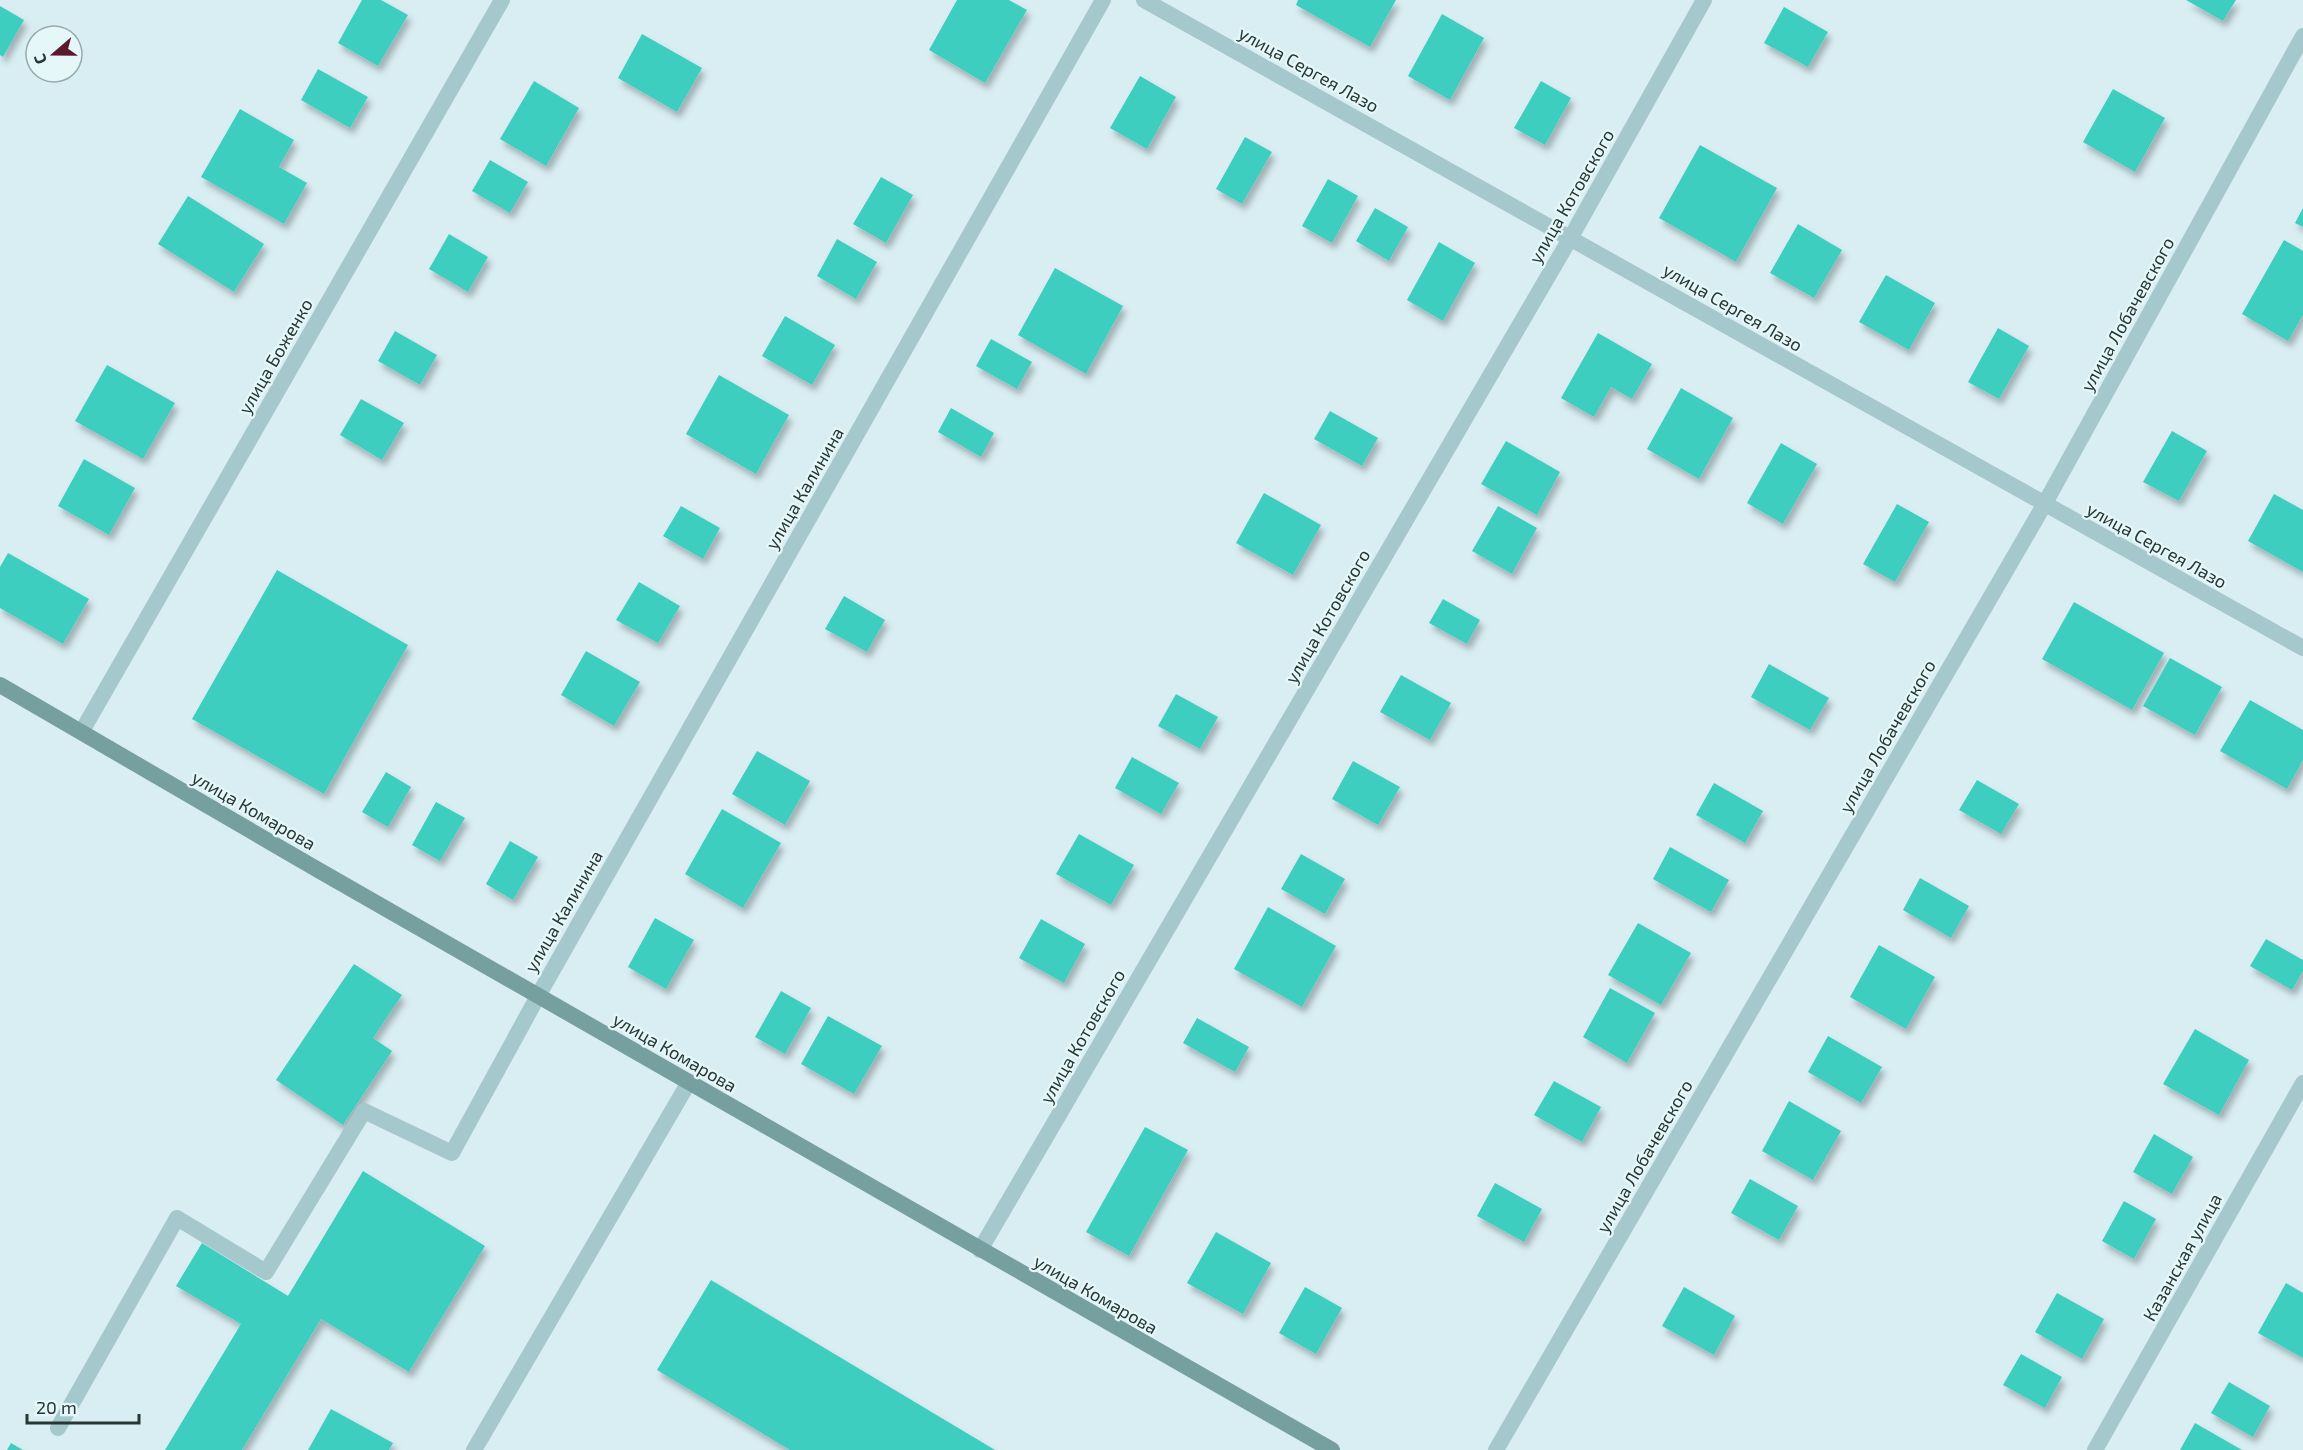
<svg xmlns="http://www.w3.org/2000/svg" width="2303" height="1450" font-family="'Exo 2',sans-serif">
<style>
.building{fill:#3ccebf;filter:url(#shadow)}
.lines{fill:none;stroke-linecap:round;stroke-linejoin:round}
.service{stroke:#a4c8cc;stroke-width:16}
.minor{stroke:#a4c8cc;stroke-width:16}
.secondary{stroke:#769fa0;stroke-width:16}
.labels{text-anchor:middle;dominant-baseline:central;stroke-width:4.5;stroke-linejoin:round;paint-order:stroke}
.street-label{font-size:18px;fill:#263736;stroke:#e6f7fa}
</style>
<defs>
<filter id="shadow"><feDropShadow dx="3.5" dy="6" stdDeviation="3" flood-color="#0004"/></filter>
</defs>
<rect width="100%" height="100%" fill="#d9eef3"/>
<g class="building">
<polygon points="362,0 381,0 408,15 378,66 338,43"/>
<polygon points="957,0 1009,0 1027,10 985,83 929,50"/>
<polygon points="1298,0 1396,0 1370,47 1296,5"/>
<polygon points="2186,0 2236,0 2223,21"/>
<polygon points="0,6 24,20 3,57 0,55"/>
<polygon points="1784,7 1828,32 1808,67 1764,43"/>
<polygon points="1442,14 1484,38 1450,100 1408,76"/>
<polygon points="642,34 702,68 677,112 618,78"/>
<polygon points="318,69 368,97 350,128 301,100"/>
<polygon points="1140,76 1176,97 1147,149 1110,128"/>
<polygon points="534,81 579,108 546,166 500,139"/>
<polygon points="1541,81 1571,98 1545,145 1514,128"/>
<polygon points="2113,89 2165,118 2135,172 2083,142"/>
<polygon points="240,109 294,140 279,167 307,183 284,224 201,177"/>
<polygon points="1245,137 1272,152 1242,204 1216,189"/>
<polygon points="1700,145 1777,188 1736,262 1659,218"/>
<polygon points="490,160 528,182 510,213 472,191"/>
<polygon points="881,177 913,195 886,243 853,224"/>
<polygon points="1328,179 1358,196 1332,243 1302,226"/>
<polygon points="188,196 264,244 234,292 158,244"/>
<polygon points="1375,208 1408,227 1389,261 1356,241"/>
<polygon points="2303,208 2303,227 2295,223"/>
<polygon points="1798,224 1842,250 1814,298 1770,273"/>
<polygon points="449,234 488,257 468,292 429,269"/>
<polygon points="837,239 877,262 856,299 817,276"/>
<polygon points="2284,240 2303,251 2303,315 2288,341 2242,314"/>
<polygon points="1439,242 1475,263 1443,321 1407,300"/>
<polygon points="1055,268 1123,306 1086,374 1018,335"/>
<polygon points="1886,275 1935,303 1909,350 1859,322"/>
<polygon points="785,316 835,345 812,385 762,356"/>
<polygon points="1998,328 2029,346 1999,399 1968,382"/>
<polygon points="395,331 437,355 420,385 378,361"/>
<polygon points="1598,333 1652,364 1632,399 1611,387 1594,417 1561,398"/>
<polygon points="991,339 1032,362 1017,389 976,366"/>
<polygon points="107,365 175,403 143,459 75,421"/>
<polygon points="719,375 789,415 756,474 686,434"/>
<polygon points="1681,388 1733,418 1699,479 1647,449"/>
<polygon points="361,399 404,423 382,460 340,435"/>
<polygon points="951,408 994,433 981,457 938,432"/>
<polygon points="1330,411 1378,438 1362,466 1314,439"/>
<polygon points="2172,431 2207,451 2179,501 2143,482"/>
<polygon points="1506,441 1560,472 1537,515 1481,484"/>
<polygon points="1781,443 1817,464 1783,524 1747,503"/>
<polygon points="84,459 135,488 109,535 58,506"/>
<polygon points="1264,493 1321,525 1293,575 1236,543"/>
<polygon points="2274,494 2303,510 2303,572 2248,541"/>
<polygon points="1897,504 1929,522 1895,582 1863,564"/>
<polygon points="681,506 720,528 703,559 663,536"/>
<polygon points="1498,506 1537,528 1512,574 1472,551"/>
<polygon points="8,553 89,599 63,644 0,608 0,567"/>
<polygon points="277,570 408,645 324,794 192,719"/>
<polygon points="639,582 680,606 658,643 616,620"/>
<polygon points="844,596 885,620 867,652 825,629"/>
<polygon points="1443,599 1480,620 1467,644 1429,623"/>
<polygon points="2074,602 2164,653 2132,710 2042,659"/>
<polygon points="586,651 640,682 614,726 561,695"/>
<polygon points="2170,658 2222,687 2195,735 2143,706"/>
<polygon points="1769,664 1829,698 1810,730 1751,697"/>
<polygon points="1401,675 1451,703 1430,740 1380,712"/>
<polygon points="1176,694 1218,717 1200,749 1158,726"/>
<polygon points="2250,700 2303,730 2303,760 2287,789 2220,751"/>
<polygon points="757,751 810,781 785,825 732,794"/>
<polygon points="1132,757 1179,783 1161,814 1115,788"/>
<polygon points="1353,761 1400,787 1378,825 1332,799"/>
<polygon points="386,772 411,787 388,827 362,812"/>
<polygon points="1977,780 2019,804 2001,834 1959,810"/>
<polygon points="1714,783 1763,811 1745,843 1696,815"/>
<polygon points="436,802 465,818 440,861 412,845"/>
<polygon points="722,809 781,843 743,908 685,874"/>
<polygon points="1079,834 1134,865 1111,905 1056,874"/>
<polygon points="510,841 538,857 513,900 486,884"/>
<polygon points="1670,847 1729,880 1711,912 1653,879"/>
<polygon points="1301,854 1345,879 1325,914 1281,889"/>
<polygon points="1920,878 1969,906 1951,938 1903,910"/>
<polygon points="1268,907 1336,946 1302,1007 1234,969"/>
<polygon points="655,918 694,940 666,989 628,967"/>
<polygon points="1041,919 1085,944 1064,983 1019,958"/>
<polygon points="1638,923 1691,953 1661,1005 1608,975"/>
<polygon points="2266,939 2303,960 2303,971 2292,990 2250,966"/>
<polygon points="1879,945 1935,977 1906,1029 1850,997"/>
<polygon points="354,964 402,995 373,1038 392,1051 343,1125 276,1080"/>
<polygon points="1610,988 1655,1013 1627,1063 1583,1037"/>
<polygon points="781,991 811,1008 785,1054 755,1037"/>
<polygon points="828,1016 882,1046 854,1094 801,1064"/>
<polygon points="1197,1018 1249,1047 1235,1072 1183,1043"/>
<polygon points="2195,1029 2249,1060 2219,1115 2163,1084"/>
<polygon points="1828,1036 1882,1067 1861,1103 1808,1072"/>
<polygon points="1554,1081 1601,1107 1582,1142 1534,1115"/>
<polygon points="1789,1101 1841,1131 1813,1180 1762,1151"/>
<polygon points="1145,1127 1188,1150 1129,1256 1086,1232"/>
<polygon points="2154,1134 2193,1157 2172,1194 2133,1172"/>
<polygon points="363,1171 485,1246 409,1372 321,1319 242,1450 165,1450 241,1324 176,1286 202,1243 288,1296"/>
<polygon points="1750,1179 1798,1206 1779,1240 1731,1213"/>
<polygon points="1495,1183 1542,1209 1524,1242 1477,1216"/>
<polygon points="2124,1201 2156,1219 2134,1259 2102,1241"/>
<polygon points="1216,1232 1271,1263 1243,1314 1187,1283"/>
<polygon points="711,1280 995,1450 790,1450 657,1370"/>
<polygon points="2286,1283 2303,1293 2303,1358 2258,1333"/>
<polygon points="1305,1287 1342,1308 1316,1354 1279,1333"/>
<polygon points="1684,1287 1735,1316 1714,1355 1662,1326"/>
<polygon points="2057,1293 2104,1319 2082,1359 2035,1332"/>
<polygon points="2021,1354 2062,1377 2045,1408 2003,1385"/>
<polygon points="2229,1382 2270,1406 2253,1437 2211,1413"/>
<polygon points="331,1409 393,1443 389,1450 308,1450"/>
<polygon points="2195,1423 2242,1450 2180,1450"/>
<polygon points="11,1443 23,1450 7,1450"/>
</g>
<g class="lines">
<g class="service">
<polyline points="58,1428 177,1218 266,1272 364,1111 452,1153 538,996"/>
<polyline points="474,1450 689,1082"/>
</g>
<g class="minor">
<path d="M 1144,0 C 1531,215 1915,434 2303,648"/>
<polyline points="82,731 502,0"/>
<polyline points="538,996 1103,0"/>
<polyline points="980,1250 1571,237 1704,0"/>
<polyline points="1496,1450 2044,505 2303,36"/>
<polyline points="2095,1450 2303,1083"/>
</g>
<polyline class="secondary" points="0,685 320,871 1332,1450"/>
</g>
<g class="labels">
<g class="street-label">
<text transform="translate(1309 69) rotate(29)">улица Сергея Лазо</text>
<text transform="translate(1571 196) rotate(-60)">улица Котовского</text>
<text transform="translate(1733 307) rotate(30)">улица Сергея Лазо</text>
<text transform="translate(2127 314) rotate(-61)">улица Лобачевского</text>
<text transform="translate(275 356) rotate(-60)">улица Боженко</text>
<text transform="translate(804 488) rotate(-60)">улица Калинина</text>
<text transform="translate(2157 545) rotate(29)">улица Сергея Лазо</text>
<text transform="translate(1327 616) rotate(-60)">улица Котовского</text>
<text transform="translate(1887 736) rotate(-60)">улица Лобачевского</text>
<text transform="translate(254 810) rotate(30)">улица Комарова</text>
<text transform="translate(563 911) rotate(-60)">улица Калинина</text>
<text transform="translate(1082 1036) rotate(-60)">улица Котовского</text>
<text transform="translate(675 1052) rotate(30)">улица Комарова</text>
<text transform="translate(1644 1156) rotate(-60)">улица Лобачевского</text>
<text transform="translate(2182 1257) rotate(-61)">Казанская улица</text>
<text transform="translate(1096 1294) rotate(30)">улица Комарова</text>
</g>
</g>
<g transform="translate(54 54) rotate(250)"><circle r="28" fill="#e6f7fa" stroke="#99aaac" stroke-width="1.5"/>
<path d="M0-4.5L10 22L0 15L-10 22Z" fill="#5b192c"/>
<text y="-9" font-size="16" font-weight="bold" text-anchor="middle" fill="#263736">С</text>
</g>
<path d="M27 1414v9h112v-9" fill="none" stroke="#263736" stroke-width="3"/>
<text x="36" y="1414" font-size="18" fill="#263736" stroke="#e6f7fa" stroke-width="4.5" paint-order="stroke">20 m</text>
</svg>
